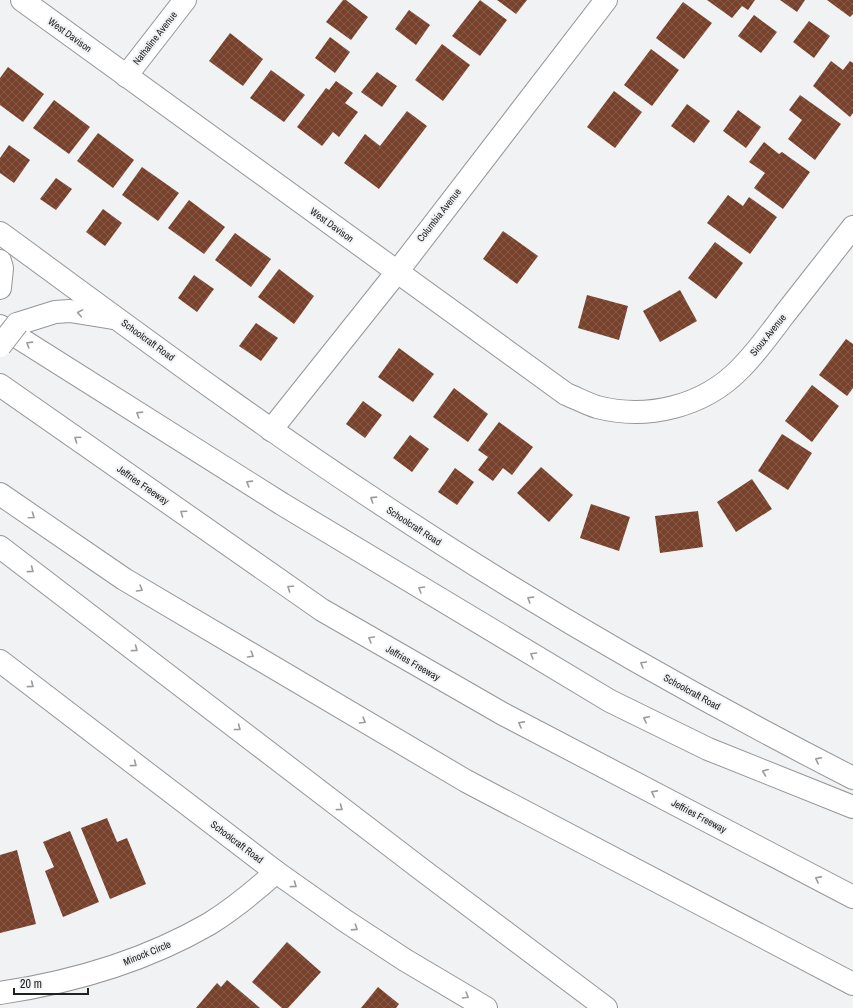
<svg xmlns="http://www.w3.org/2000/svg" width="853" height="1008" font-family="'Archivo Narrow',sans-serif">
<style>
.building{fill:url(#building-cross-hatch)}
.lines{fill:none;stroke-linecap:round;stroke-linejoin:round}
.minor-casing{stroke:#959698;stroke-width:24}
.major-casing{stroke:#959698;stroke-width:24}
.highway-casing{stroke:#959698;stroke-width:24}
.minor{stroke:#fff;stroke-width:22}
.major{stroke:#fff;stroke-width:22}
.highway{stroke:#fff;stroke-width:22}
.major-bridge-casing{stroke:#959698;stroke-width:24;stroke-linecap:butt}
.major-bridge{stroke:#fff;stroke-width:22}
.oneway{stroke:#9b9b9b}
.labels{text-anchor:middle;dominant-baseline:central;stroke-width:4;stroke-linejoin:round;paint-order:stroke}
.street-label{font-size:10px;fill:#202121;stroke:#f1f2f4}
</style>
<defs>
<pattern id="building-cross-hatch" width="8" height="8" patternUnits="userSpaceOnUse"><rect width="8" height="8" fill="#78412b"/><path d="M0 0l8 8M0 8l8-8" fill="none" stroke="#865a48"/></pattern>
</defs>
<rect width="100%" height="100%" fill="#f1f2f4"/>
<g class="building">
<polygon points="343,0 346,0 368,17 351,40 326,22"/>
<polygon points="480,0 507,20 480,56 452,36"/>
<polygon points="497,0 527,0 516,14"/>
<polygon points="707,0 755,0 748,10 742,6 732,18"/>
<polygon points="780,0 805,0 797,12"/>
<polygon points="827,0 853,0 853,14 850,17"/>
<polygon points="683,2 712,23 684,59 656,38"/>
<polygon points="409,10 430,25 416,45 395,29"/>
<polygon points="754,15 777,32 761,53 738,36"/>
<polygon points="809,21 830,36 814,58 793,42"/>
<polygon points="230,33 263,59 243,86 209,61"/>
<polygon points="330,37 350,52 335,73 315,58"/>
<polygon points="442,44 470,65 443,101 415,80"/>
<polygon points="651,49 679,70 652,106 624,85"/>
<polygon points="831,61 843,70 850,61 853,63 853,113 850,117 813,86"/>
<polygon points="8,67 44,94 23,122 0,105 0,78"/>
<polygon points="271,70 305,95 284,122 250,98"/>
<polygon points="377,72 397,86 382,107 361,92"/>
<polygon points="336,81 353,93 345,103 358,112 339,137 333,132 322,146 297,127 326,88 329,90"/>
<polygon points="614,91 642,112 615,148 587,127"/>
<polygon points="800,95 841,124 815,160 788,139 802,120 789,110"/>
<polygon points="54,100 90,127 69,154 33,128"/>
<polygon points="687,104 710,121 694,143 671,126"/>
<polygon points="738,110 761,127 746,148 723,131"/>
<polygon points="407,111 427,126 379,189 344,163 365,134 380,146"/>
<polygon points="98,133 134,160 113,188 77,161"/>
<polygon points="764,142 779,154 782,152 810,172 783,209 754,188 765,173 749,162"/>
<polygon points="9,145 30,160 14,183 0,173 0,158"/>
<polygon points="142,167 179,193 158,221 122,195"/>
<polygon points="56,178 72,189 56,210 40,199"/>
<polygon points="728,195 743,206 749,197 777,217 750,254 707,223"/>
<polygon points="189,200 225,227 204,254 168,228"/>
<polygon points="103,209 122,223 105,246 86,232"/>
<polygon points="503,231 538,256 517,284 483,259"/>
<polygon points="235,233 271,259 251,287 215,260"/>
<polygon points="715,242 743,263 716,299 688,278"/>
<polygon points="279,269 314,296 294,324 258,297"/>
<polygon points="194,275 214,289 197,312 178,298"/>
<polygon points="680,290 697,321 660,342 643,311"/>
<polygon points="587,295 628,306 619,340 578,328"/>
<polygon points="256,323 278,338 261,361 239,346"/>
<polygon points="846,339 853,344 853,388 847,396 819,375"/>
<polygon points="399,348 434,374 413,402 378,377"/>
<polygon points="812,385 839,406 812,442 785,421"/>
<polygon points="454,388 488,414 468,442 433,417"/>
<polygon points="363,401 382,415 365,438 346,424"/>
<polygon points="499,422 533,447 512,475 503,468 493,481 478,470 488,457 478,450"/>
<polygon points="782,434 812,453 788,490 758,471"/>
<polygon points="410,435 429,449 412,472 393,458"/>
<polygon points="541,467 573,495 549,522 517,493"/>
<polygon points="455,468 474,482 457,505 438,492"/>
<polygon points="752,479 772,509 736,532 717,502"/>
<polygon points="591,504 630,517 619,551 580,538"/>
<polygon points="698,511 703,547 660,553 655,516"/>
<polygon points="107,818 117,842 127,838 146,884 110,899 81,828"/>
<polygon points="70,831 99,902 63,917 45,871 54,867 43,842"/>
<polygon points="17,850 36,924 0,933 0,855"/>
<polygon points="287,942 321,972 288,1008 282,1008 252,982"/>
<polygon points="227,980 260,1008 196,1008 217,983 221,987"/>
<polygon points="378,987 399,1004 396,1008 361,1008"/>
</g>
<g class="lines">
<g class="minor-casing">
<g id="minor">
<path d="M 22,0 L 566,394 C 576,398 587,404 597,407 C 647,420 703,407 740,369 C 756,353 770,334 784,315 C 807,286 830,256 853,227"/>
<polyline points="126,76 185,0"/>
<polyline points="271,430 397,272 606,0"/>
<path d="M 0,993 C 73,982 145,961 209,924 C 233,909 255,891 276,872"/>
</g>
</g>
<g class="major-casing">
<g id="major">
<path d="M 0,233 C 122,322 243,413 369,496 C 524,600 687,693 853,778"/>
<polyline points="0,261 2,268 0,288"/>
<polyline points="17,324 55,312 70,311 113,318"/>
<polyline points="0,661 276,872 344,920 405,960 486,1008"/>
</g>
</g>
<g class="highway-casing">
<g id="highway">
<polyline points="0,326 282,504 610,701 708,749 853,807"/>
<polyline points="0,385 322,610 503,714 853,897"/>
<polyline points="0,494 124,579 466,781 853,984"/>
<polyline points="0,547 421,869 606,1008"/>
</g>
</g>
<use href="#minor" class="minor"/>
<use href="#major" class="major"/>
<use href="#highway" class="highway"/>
<g class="major-bridge-casing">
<polyline id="major-bridge" points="0,346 17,324"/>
</g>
<use href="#major-bridge" class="major-bridge"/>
</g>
<defs><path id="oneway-chevron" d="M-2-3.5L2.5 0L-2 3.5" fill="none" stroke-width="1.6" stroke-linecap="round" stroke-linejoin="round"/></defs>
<g class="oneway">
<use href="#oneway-chevron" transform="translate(80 313) rotate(-170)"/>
<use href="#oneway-chevron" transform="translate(29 344) rotate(-148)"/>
<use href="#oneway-chevron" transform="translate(139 414) rotate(-148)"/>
<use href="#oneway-chevron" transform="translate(77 439) rotate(-145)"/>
<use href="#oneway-chevron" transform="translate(249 483) rotate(-148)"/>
<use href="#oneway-chevron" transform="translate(373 499) rotate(-147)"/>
<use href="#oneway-chevron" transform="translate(183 513) rotate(-145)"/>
<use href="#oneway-chevron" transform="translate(32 516) rotate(35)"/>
<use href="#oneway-chevron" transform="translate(31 570) rotate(37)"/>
<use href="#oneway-chevron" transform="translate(290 588) rotate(-145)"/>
<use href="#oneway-chevron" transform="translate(140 589) rotate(31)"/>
<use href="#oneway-chevron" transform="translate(421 589) rotate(-149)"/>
<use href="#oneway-chevron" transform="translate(530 599) rotate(-148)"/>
<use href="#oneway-chevron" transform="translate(371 639) rotate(-150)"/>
<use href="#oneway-chevron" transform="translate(135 649) rotate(37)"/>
<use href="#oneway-chevron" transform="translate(251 655) rotate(31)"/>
<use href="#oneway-chevron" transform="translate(533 655) rotate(-149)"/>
<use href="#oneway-chevron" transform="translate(643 664) rotate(-150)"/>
<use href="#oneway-chevron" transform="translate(31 685) rotate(37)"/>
<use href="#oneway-chevron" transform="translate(646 719) rotate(-154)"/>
<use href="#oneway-chevron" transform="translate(363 721) rotate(30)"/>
<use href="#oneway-chevron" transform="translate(521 724) rotate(-152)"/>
<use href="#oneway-chevron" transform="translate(238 728) rotate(38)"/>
<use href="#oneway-chevron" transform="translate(818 760) rotate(-153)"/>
<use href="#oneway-chevron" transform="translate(134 764) rotate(37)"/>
<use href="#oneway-chevron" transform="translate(765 772) rotate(-158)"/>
<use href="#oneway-chevron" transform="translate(654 793) rotate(-152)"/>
<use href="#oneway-chevron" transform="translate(340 808) rotate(37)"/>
<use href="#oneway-chevron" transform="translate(818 879) rotate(-152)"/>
<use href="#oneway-chevron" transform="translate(294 885) rotate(36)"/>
<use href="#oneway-chevron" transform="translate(355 928) rotate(33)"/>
<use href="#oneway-chevron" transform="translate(466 996) rotate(31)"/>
</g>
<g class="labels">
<g class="street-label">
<text transform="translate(70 35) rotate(36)">West Davison</text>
<text transform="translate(155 38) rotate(-52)">Nathaline Avenue</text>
<text transform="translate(439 215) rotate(-52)">Columbia Avenue</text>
<text transform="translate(332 225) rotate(36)">West Davison</text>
<text transform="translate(768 335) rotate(-51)">Sioux Avenue</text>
<text transform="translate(148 340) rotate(36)">Schoolcraft Road</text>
<text transform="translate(143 485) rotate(35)">Jeffries Freeway</text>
<text transform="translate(414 526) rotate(33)">Schoolcraft Road</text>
<text transform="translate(413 663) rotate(30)">Jeffries Freeway</text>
<text transform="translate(692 692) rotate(29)">Schoolcraft Road</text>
<text transform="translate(699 816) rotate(28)">Jeffries Freeway</text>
<text transform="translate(237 842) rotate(37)">Schoolcraft Road</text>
<text transform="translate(147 953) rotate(-22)">Minock Circle</text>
</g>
</g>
<path d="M14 988v6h74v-6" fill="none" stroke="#202121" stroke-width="2"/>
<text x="20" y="988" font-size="12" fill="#202121" stroke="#f1f2f4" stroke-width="3" paint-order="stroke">20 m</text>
</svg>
